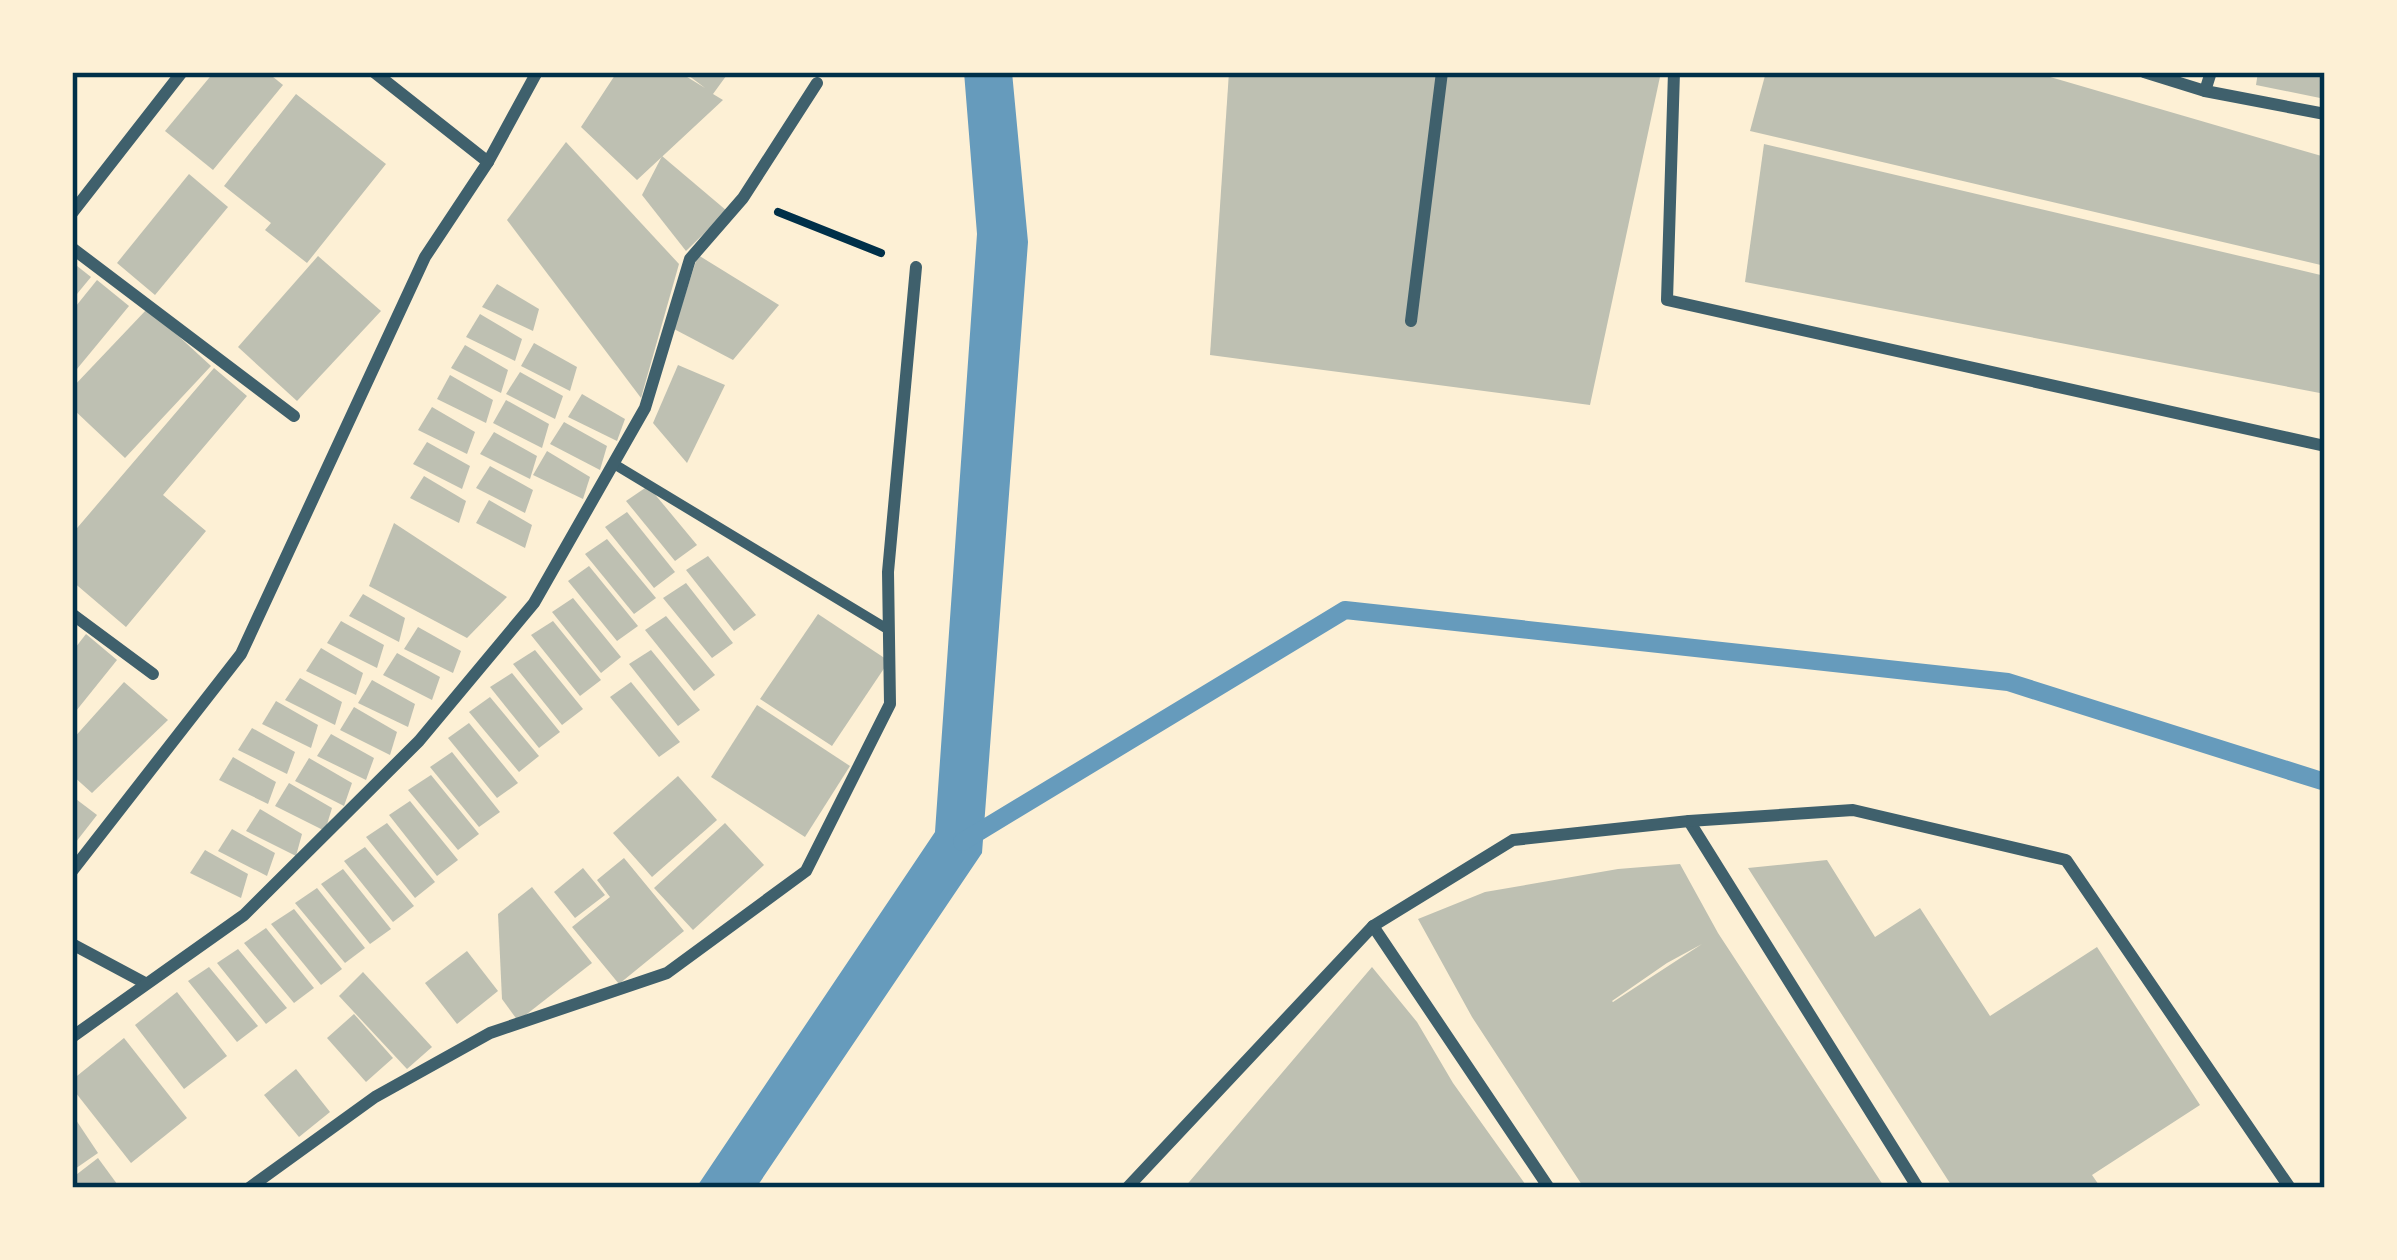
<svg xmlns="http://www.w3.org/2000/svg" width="2397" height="1260" font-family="'Source Sans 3',sans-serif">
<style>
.water{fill:#669bbc}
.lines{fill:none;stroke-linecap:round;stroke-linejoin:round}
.stream{stroke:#669bbc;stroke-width:18}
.building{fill:#bec0b2;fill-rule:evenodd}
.path{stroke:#003049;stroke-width:8}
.pedestrian{stroke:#3f606c;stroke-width:10}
.minor{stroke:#3f606c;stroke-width:12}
.neatline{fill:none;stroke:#003049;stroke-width:4.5}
</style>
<rect width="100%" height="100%" fill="#fdf0d5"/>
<polygon class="water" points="964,72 1012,72 1028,242 982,853 756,1188 696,1188 935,832 977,234"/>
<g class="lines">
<polyline class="stream" points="962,842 1345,610 2008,682 2325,782"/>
</g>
<g class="building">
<polygon points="214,72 267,72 283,85 213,170 165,131"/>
<polygon points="617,72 679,72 705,88 684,72 729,72 713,94 723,100 637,180 581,127"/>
<polygon points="1229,72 1661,72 1590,405 1210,355"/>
<polygon points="1766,72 2033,72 2325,157 2325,266 1750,131"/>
<polygon points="2258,72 2325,72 2325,99 2256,85"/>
<polygon points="296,94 386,164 307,263 265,230 271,223 224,186"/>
<polygon points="566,142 679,264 641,398 507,220"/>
<polygon points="1764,144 2325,276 2325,394 1745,282"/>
<polygon points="662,156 727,211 686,251 642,195"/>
<polygon points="189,174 228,207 155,295 117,263"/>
<polygon points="698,255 779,305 733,360 674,329"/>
<polygon points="318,256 381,311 297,401 238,347"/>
<polygon points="72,262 91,277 72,300"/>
<polygon points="97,280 129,306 72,375 72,311"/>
<polygon points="497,284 539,309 533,331 482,307"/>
<polygon points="148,308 211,366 125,458 72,408 72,388"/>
<polygon points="480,314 522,339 515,361 466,337"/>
<polygon points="534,343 577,367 570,391 521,366"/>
<polygon points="465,345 508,370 501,393 451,368"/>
<polygon points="678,365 725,385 687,463 653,423"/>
<polygon points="214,368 247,396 163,495 206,531 126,627 72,581 72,534"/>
<polygon points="520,372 563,396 555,419 506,394"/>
<polygon points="450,375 493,400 486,423 437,399"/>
<polygon points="582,394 625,419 617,441 568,417"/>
<polygon points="506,400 549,424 542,448 493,423"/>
<polygon points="432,407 475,432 467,454 418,430"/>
<polygon points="564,422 607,446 600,470 550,444"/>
<polygon points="494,432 537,456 530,479 480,454"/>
<polygon points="427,442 470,466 462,489 413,464"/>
<polygon points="547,451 590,477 583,499 533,475"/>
<polygon points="490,466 533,490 525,513 476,488"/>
<polygon points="424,476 466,501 459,523 410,498"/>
<polygon points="648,486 697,545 675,561 626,501"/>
<polygon points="489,500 532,525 525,548 476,523"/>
<polygon points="627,512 675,572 654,588 605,527"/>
<polygon points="394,523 507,597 467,638 369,586"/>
<polygon points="607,539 656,598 634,614 585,554"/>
<polygon points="708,556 756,615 734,631 686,570"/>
<polygon points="589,566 638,626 617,641 568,581"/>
<polygon points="686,583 733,643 712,658 663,598"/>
<polygon points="363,594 405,618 399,642 349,616"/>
<polygon points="573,598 621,657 601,673 552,612"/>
<polygon points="818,614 889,661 832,746 760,699"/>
<polygon points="666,616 715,675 694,691 645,630"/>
<polygon points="341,621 384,645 377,668 327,643"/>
<polygon points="553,621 601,680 580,696 531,635"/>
<polygon points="418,627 461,651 453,673 404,649"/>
<polygon points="86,634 117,660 72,716 72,652"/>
<polygon points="321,648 363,673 356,695 306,671"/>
<polygon points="535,650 583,709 562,725 513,664"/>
<polygon points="651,650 700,710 678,726 629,664"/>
<polygon points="397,653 440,677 432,700 383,675"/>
<polygon points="512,673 560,732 539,748 490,687"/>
<polygon points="300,678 342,702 335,725 285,700"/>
<polygon points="372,680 415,704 408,727 358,703"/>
<polygon points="124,682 168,720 92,793 72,775 72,740"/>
<polygon points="631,682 680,742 659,757 610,697"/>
<polygon points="490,697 539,756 519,772 469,712"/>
<polygon points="276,701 318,725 311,748 262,724"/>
<polygon points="757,705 850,766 805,837 711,777"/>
<polygon points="354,707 397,732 390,755 340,730"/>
<polygon points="469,723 518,783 497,798 448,738"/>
<polygon points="252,728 295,752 287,774 238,750"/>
<polygon points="331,734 374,758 366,780 317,756"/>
<polygon points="452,752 500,812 479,827 430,767"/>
<polygon points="233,757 276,782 268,804 219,780"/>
<polygon points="309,758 352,783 344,806 295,781"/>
<polygon points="431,775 479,834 458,850 408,790"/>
<polygon points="678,776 717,820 652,877 613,833"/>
<polygon points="289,783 332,808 325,831 275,806"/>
<polygon points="72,796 97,815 72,847"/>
<polygon points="410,801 458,860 437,876 389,815"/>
<polygon points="260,809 302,834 296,856 246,831"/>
<polygon points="387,823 435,882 415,898 366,837"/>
<polygon points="725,823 764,865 693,930 654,888"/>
<polygon points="232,829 275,853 267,876 218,851"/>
<polygon points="365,847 414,906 393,922 344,861"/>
<polygon points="205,850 248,874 241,898 190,873"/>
<polygon points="624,858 684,931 619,984 572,927 610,897 597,880"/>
<polygon points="1827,860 1875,937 1920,908 1990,1016 2097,947 2200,1105 2092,1175 2101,1188 1953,1188 1748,868"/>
<path d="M 1680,864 L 1718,933 L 1885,1188 L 1584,1188 L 1472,1017 L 1418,919 L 1485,892 L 1618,869 ZM 1702,944 L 1613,1002 L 1612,1001 L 1667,963 Z"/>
<polygon points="583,868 605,895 575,918 554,892"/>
<polygon points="343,869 391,929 370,944 321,884"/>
<polygon points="532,887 592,963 518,1021 502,999 498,914"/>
<polygon points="317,888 365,948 345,963 295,903"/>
<polygon points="294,909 342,969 321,985 271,924"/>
<polygon points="266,928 314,988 294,1003 244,943"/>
<polygon points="238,949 287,1008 266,1024 217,963"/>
<polygon points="467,951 498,991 457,1024 425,983"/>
<polygon points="209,967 258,1026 237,1042 188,981"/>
<polygon points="1372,967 1417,1022 1453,1083 1528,1188 1184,1188"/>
<polygon points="363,972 432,1047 407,1069 339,996"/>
<polygon points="177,992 227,1056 184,1089 135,1025"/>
<polygon points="354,1014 393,1058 366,1082 327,1038"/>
<polygon points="124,1038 187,1118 131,1163 72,1088 72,1080"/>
<polygon points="296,1069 330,1112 299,1137 264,1095"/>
<polygon points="72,1114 98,1153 72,1171"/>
<polygon points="98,1158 120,1188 72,1188 72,1178"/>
</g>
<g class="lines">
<polyline class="path" points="778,212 881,253"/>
<polyline class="pedestrian" points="614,464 889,630"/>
<g class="minor">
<polyline points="374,72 488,162"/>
<polyline points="1674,72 1667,300 2325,446"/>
<polyline points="2144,72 2205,91 2325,114"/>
<polyline points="2205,91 2211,72"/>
<polyline points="72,213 182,72"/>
<polyline points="72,248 294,416"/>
<polyline points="1411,321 1442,72"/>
<polyline points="72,614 153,674"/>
<polyline points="1689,821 1918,1188"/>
<polyline points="72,871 241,654 425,257 488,162 537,72"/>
<polyline points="1373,926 1549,1188"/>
<polyline points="72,944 145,983"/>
<polyline points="72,1037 244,915 419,741 534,603 645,408 690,259 743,198 817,83"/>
<polyline points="249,1188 375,1097 490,1033 667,973 806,871 890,704 888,572 916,267"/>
<polyline points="1127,1188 1373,926 1513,840 1689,821 1853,810 2066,860 2290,1188"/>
</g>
</g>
<rect width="2397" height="1260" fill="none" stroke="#fdf0d5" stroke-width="150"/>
<rect x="75" y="75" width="2247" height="1110" class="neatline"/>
</svg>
